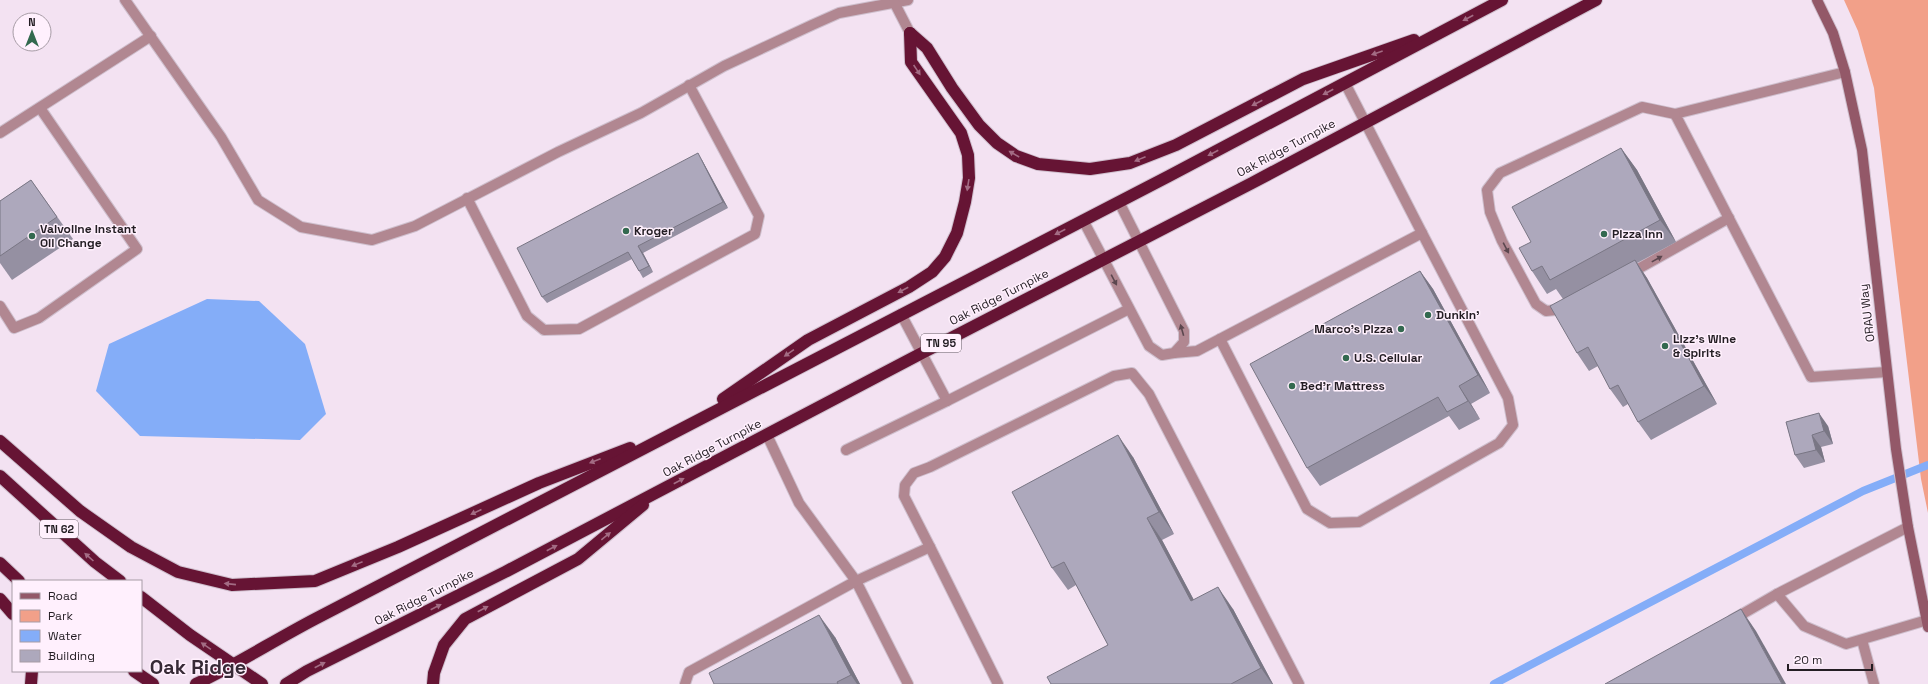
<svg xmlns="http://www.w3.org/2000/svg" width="1928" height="684" font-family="'Space Grotesk',sans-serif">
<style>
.green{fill:#f2a089}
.water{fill:#84adf8}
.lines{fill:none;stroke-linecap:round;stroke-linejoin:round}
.stream{stroke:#84adf8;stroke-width:8}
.lane-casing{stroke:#cebfcd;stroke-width:12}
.secondary-casing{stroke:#cebfcd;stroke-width:12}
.highway-casing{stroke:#cebfcd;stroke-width:14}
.lane{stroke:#b18791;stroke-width:10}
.secondary{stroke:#935868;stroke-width:10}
.highway{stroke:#661434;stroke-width:12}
.wall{fill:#9590a2}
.shaded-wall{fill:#797684}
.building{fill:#ada8bc;stroke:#797684}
.oneway{fill:#a36c84}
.oneway2{fill:#5c474f}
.poi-dot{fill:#33694f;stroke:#fff0fd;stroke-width:1.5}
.labels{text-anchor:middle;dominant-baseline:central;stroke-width:3;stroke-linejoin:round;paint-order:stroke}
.shield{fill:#fff0fd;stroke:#655c64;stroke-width:1}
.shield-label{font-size:11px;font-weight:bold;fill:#231d23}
.street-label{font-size:12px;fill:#231d23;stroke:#fff0fd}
.poi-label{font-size:12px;font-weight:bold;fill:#231d23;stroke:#fff0fd;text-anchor:start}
.town-label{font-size:20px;font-weight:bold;fill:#372a36;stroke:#fff0fd}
</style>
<rect width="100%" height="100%" fill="#f3e2f2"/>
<polygon class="green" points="1844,0 1928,0 1928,513 1921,479 1874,88 1858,31"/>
<polygon class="water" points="207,299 259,301 305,344 326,414 300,440 140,436 96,391 109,344"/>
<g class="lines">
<polyline class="stream" points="1494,684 1863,491 1928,465"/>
<g class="lane-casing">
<g id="lane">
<polyline points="125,0 221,137 258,200 301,227 372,240 415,226 558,152 641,113 724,66 812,25 839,13 908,0"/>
<polyline points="894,2 910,33"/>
<polyline points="1845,72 1675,114 1811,377 1887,372"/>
<polyline points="0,133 151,36"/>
<polyline points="467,198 527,316 544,330 579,329 755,234 759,216 689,85"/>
<polyline points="1083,220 1149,346 1162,355 1174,353 1184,342 1184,331 1119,202"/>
<polyline points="1629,274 1729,218"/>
<polyline points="0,306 14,328 39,318 137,249 40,108"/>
<polyline points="1566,309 1546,311 1536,304 1502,241 1490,212 1487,190 1500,173 1642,107 1675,114"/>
<polyline points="901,314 947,401 1129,309"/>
<polyline points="1220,339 1307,509 1330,523 1359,522 1499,443 1513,425 1508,398 1422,233"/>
<polyline points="1174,353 1197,351 1422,233 1345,83"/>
<polyline points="767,435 799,503 856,581 908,684"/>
<polyline points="846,450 947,401"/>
<polyline points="930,547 998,684"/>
<polyline points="1777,594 1804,626 1846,644 1927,620"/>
<polyline points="1732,620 1777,594 1908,527"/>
<polyline points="1862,640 1874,684"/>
<polyline points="685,684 689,672 856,581 930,547 904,496 905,485 914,473 930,467 1114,376 1132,373 1149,394 1299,684"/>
</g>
</g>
<g class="secondary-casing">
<polyline id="secondary" points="1817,0 1833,33 1845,72 1862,150 1896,449 1908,527 1928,627"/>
</g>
<g class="highway-casing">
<g id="highway">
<polyline points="910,33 927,48 952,88 979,125 997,143 1016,156 1038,164 1090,169 1130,163 1176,145 1303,79 1414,40"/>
<polyline points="723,399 808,340 909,287 932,272 945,257 957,233 965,202 969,178 968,155 961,133 911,62 910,33"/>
<polyline points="0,441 80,511 131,547 178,572 232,585 315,581 398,547 539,483 630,448"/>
<polyline points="0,476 95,562 120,581"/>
<polyline points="0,563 19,581"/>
<polyline points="141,597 190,635 262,684"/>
<polyline points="0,599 13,614"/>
<polyline points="134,671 153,684"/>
<polyline points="31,684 32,671"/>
<path d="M 196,684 C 237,664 275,640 315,619 L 1169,176 L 1502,0"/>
<polyline points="286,684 307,671 505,572 922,353 1252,183 1596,0"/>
<polyline points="433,684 434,673 444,645 465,619 578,559 643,505"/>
</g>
</g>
<use href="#lane" class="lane"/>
<use href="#secondary" class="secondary"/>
<use href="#highway" class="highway"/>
</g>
<g class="wall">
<polygon points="1621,148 1637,170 1676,242 1637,263 1647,278 1717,404 1651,440 1638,422 1628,404 1623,407 1610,389 1598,366 1589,371 1577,353 1563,299 1556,289 1547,294 1532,271 1531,242"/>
<polygon points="702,160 728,208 643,253 653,272 643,278 639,271 632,259 547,303 542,297"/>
<polygon points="31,180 73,239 12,280 0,263 0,201"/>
<polygon points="1420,271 1433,289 1490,393 1471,404 1480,419 1459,430 1449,416 1320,486 1307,468"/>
<polygon points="1786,422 1828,426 1833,444 1821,447 1825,462 1804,468 1795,455"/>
<polygon points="1133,457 1174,534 1162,540 1194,600 1233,609 1273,684 1051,684 1108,645 1076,585 1068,590 1052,568"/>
<polygon points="835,637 860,684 714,684"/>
</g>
<g class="shaded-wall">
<polygon points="1621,148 1637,170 1676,242 1660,220"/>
<polygon points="698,153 702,160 728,208 723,202"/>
<polygon points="638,246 643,253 653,272 649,266"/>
<polygon points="1635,260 1647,278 1717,404 1704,386"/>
<polygon points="1420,271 1433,289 1490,393 1478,375"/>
<polygon points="1459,386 1471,404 1480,419 1468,401"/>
<polygon points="1819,413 1828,426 1833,444 1824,431"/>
<polygon points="1118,435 1133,457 1174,534 1159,512"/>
<polygon points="1812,435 1821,447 1825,462 1816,450"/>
<polygon points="1147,518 1162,540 1206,623 1191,601"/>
<polygon points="1218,587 1233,609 1273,684 1272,684 1261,668"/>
<polygon points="1741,609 1756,631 1786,684 1782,684"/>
<polygon points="819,615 835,637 860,684 857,684 851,675"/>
</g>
<g class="building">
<polygon points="1621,148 1660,220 1550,280 1542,266 1532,271 1519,248 1531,242 1512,207"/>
<polygon points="698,153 723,202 638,246 649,266 639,271 628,252 542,297 517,248"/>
<polygon points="31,180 57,217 0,256 0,201"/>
<polygon points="1635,260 1704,386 1638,422 1618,385 1610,389 1588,347 1577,353 1550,306"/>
<polygon points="1420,271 1478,375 1459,386 1468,401 1447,412 1438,397 1307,468 1250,364"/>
<polygon points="1819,413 1824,431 1812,435 1816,450 1795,455 1786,422"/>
<polygon points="1118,435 1159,512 1147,518 1191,601 1218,587 1261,668 1231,684 1051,684 1047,677 1108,645 1064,562 1052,568 1012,492"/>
<polygon points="1741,609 1782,684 1605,684"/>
<polygon points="819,615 851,675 837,682 838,684 714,684 709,673"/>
</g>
<defs><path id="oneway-solid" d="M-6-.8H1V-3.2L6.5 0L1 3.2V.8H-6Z"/></defs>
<g class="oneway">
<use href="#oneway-solid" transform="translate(1468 18) rotate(152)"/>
<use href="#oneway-solid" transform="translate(1377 53) rotate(161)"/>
<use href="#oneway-solid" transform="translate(917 70) rotate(56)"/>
<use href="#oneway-solid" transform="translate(1328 92) rotate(152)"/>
<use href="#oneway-solid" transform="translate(1257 103) rotate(153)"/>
<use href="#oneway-solid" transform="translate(1213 153) rotate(152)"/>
<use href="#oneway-solid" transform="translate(1014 154) rotate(-150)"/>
<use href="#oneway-solid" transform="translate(1140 159) rotate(158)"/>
<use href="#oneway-solid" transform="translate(968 185) rotate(99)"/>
<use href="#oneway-solid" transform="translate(1060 232) rotate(153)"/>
<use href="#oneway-solid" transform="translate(903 290) rotate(152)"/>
<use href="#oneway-solid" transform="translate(789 353) rotate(145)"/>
<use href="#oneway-solid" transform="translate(595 461) rotate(159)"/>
<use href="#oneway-solid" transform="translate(679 481) rotate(-28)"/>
<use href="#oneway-solid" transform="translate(476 512) rotate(155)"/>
<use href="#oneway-solid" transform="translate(606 536) rotate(-39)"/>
<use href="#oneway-solid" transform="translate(552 548) rotate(-28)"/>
<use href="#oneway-solid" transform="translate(89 557) rotate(-138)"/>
<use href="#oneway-solid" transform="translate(357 564) rotate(158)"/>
<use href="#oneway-solid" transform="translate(230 584) rotate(-174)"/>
<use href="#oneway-solid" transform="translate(436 607) rotate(-27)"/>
<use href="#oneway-solid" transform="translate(483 609) rotate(-28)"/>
<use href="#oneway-solid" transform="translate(206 646) rotate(-146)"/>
<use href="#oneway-solid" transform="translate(320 665) rotate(-27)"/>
</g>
<g class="oneway2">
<use href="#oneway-solid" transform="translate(1506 248) rotate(62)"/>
<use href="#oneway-solid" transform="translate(1657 259) rotate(-29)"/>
<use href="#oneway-solid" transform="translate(1114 280) rotate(62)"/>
<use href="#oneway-solid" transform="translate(1182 330) rotate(-106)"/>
</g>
<g class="poi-dot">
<circle cx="626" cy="231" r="4"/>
<circle cx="1604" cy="234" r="4"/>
<circle cx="32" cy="236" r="4"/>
<circle cx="1428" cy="315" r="4"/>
<circle cx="1401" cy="329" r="4"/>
<circle cx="1665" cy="346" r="4"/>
<circle cx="1346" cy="358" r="4"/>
<circle cx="1292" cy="386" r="4"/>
</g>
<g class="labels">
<g class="shield">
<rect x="921" y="334" width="40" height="18" rx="3"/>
<rect x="40" y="520" width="38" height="18" rx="3"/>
</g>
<g class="shield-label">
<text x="941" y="343">TN 95</text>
<text x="59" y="529">TN 62</text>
</g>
<g class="street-label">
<text transform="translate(1286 148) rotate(-28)">Oak Ridge Turnpike</text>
<text transform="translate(999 297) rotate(-27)">Oak Ridge Turnpike</text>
<text transform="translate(1867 313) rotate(-97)">ORAU Way</text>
<text transform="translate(712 448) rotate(-28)">Oak Ridge Turnpike</text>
<text transform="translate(424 597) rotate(-27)">Oak Ridge Turnpike</text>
</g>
<g class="poi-label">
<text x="40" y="229">Valvoline Instant<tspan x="40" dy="14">Oil Change</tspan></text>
<text x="634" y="231">Kroger</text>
<text x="1612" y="234">Pizza Inn</text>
<text x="1436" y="315">Dunkin'</text>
<text x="1393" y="329" text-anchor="end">Marco's Pizza</text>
<text x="1673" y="339">Lizz's Wine<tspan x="1673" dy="14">&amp; Spirits</tspan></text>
<text x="1354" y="358">U.S. Cellular</text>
<text x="1300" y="386">Bed'r Mattress</text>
</g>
<g class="town-label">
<text x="198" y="667">Oak Ridge</text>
</g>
</g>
<rect x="12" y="580" width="130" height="92" fill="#fff0fd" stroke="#a79ca6"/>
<rect x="20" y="593" width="20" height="6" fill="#935868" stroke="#a79ca6"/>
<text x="48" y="600" font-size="12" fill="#231d23">Road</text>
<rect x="20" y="610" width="20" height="12" fill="#f2a089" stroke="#a79ca6"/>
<text x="48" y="620" font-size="12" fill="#231d23">Park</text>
<rect x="20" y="630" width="20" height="12" fill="#84adf8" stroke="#a79ca6"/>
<text x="48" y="640" font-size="12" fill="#231d23">Water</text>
<rect x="20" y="650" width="20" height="12" fill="#ada8bc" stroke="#a79ca6"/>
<text x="48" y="660" font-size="12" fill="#231d23">Building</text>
<g transform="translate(32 32)"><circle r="19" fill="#fff0fd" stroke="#a79ca6"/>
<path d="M0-3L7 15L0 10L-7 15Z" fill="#33694f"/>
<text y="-6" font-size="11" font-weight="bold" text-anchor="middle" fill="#231d23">N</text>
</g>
<path d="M1788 664v6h84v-6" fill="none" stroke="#231d23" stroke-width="2"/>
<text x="1794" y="664" font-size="12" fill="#231d23" stroke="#fff0fd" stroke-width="3" paint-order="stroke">20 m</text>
</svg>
